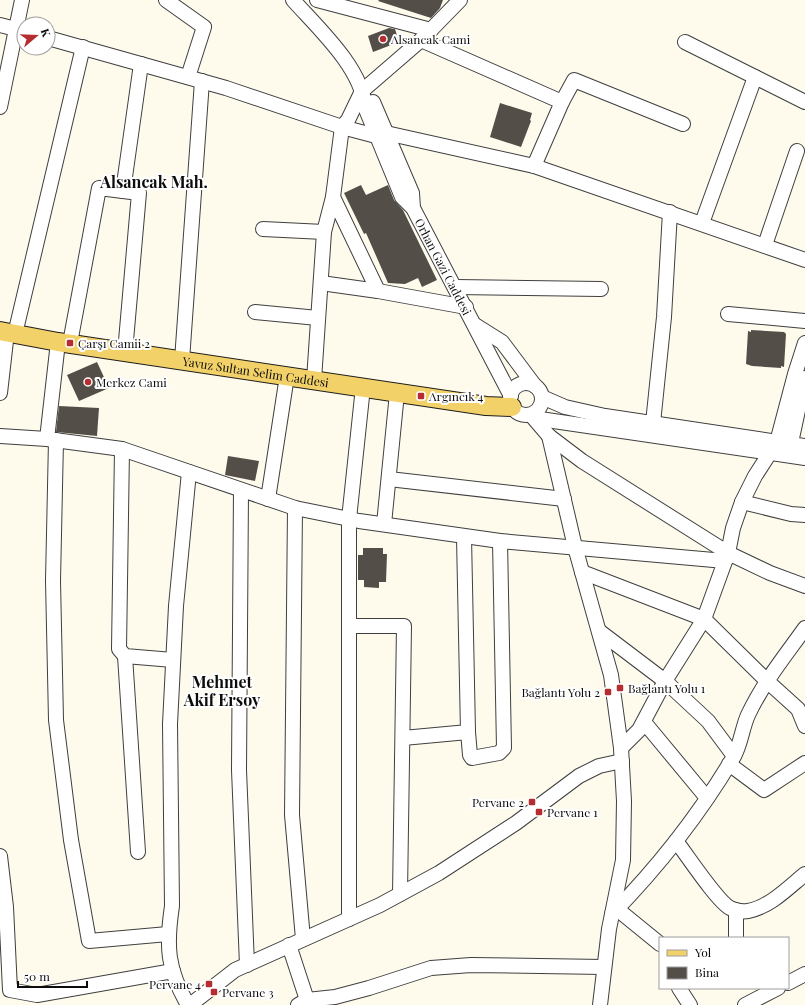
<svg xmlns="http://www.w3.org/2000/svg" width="805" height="1005" font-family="'Playfair Display',serif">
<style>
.building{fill:#544e49}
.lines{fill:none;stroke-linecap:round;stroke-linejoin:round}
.minor-casing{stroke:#3f3f3f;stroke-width:16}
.major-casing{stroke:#1d1d1d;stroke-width:20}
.minor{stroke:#fff;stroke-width:14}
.major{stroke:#f2d169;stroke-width:18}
.poi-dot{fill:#b52c31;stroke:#fff;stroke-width:1.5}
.labels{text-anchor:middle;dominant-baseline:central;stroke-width:4;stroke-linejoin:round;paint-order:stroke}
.poi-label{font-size:12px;fill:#0c0c0c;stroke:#fff;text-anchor:start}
.street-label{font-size:12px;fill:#0c0c0c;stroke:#fff}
.district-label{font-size:16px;font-weight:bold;fill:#0c0c0c;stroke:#fff}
</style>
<rect width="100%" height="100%" fill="#fefbed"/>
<g class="building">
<polygon points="379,0 443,0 440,8 431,18 378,1"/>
<polygon points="389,28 395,29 399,42 373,52 368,36"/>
<polygon points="500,103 532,113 530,120 531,121 521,147 490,137"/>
<polygon points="361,185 366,195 388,185 394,200 403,210 437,280 422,287 418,278 405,284 388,283 366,233 364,234 344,193"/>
<polygon points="751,330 784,332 786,334 784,367 781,366 781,368 752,366 746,364 748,331 751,332"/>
<polygon points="97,362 109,388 79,401 67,375"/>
<polygon points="59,406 99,408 97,436 56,432"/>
<polygon points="228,456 259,461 255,481 225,475"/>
<polygon points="363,548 383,548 383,554 387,554 386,582 379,582 379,588 364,587 364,580 358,580 358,555 363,555"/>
</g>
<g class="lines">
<g class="minor-casing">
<g id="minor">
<polyline points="166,0 204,27 188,77"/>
<path id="s1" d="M 293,0 C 318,28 362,68 365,107 L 402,197 L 413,208 L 511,396"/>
<polyline points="317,0 431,30"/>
<polyline points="0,25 24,31"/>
<polyline points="48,38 226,88 342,127 376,136"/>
<polyline points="421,40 562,102 534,166"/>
<polyline points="685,42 805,102"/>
<polyline points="373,102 412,193 413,208"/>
<polyline points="562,102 574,80 683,124"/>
<polyline points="0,107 22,0"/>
<polyline points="386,133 534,166 805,260"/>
<polyline points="123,191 141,64"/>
<polyline points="333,197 378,291"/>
<polyline points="702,223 755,77"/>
<polyline points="263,229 324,232"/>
<polyline points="765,245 797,151"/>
<polyline points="321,283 378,291 466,307"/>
<polyline points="456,287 601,289"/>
<polyline points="255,312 318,318"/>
<polyline points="728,314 805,321"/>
<polyline points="475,325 502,342 535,386"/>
<polyline points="15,334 83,47"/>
<polyline points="70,343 99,188 139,193 125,352"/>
<polyline points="182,360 202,81"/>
<polyline points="314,380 324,232 333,197 342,127 348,120 362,91 421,40 460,0"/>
<circle cx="526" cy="399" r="16"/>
<polyline points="0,393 7,332"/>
<polyline points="542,397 565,407 605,416 805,446"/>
<polyline points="534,414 540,419 805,458"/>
<polyline points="531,415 549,436 582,461 728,553 770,573 805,586"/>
<polyline points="653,423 664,317 670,212"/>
<polyline points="0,436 47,439 122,449 295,508 359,521 500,541 725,561"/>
<polyline points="549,436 575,547 611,675 621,748 624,801 623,860 609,929 600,1005"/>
<polyline points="47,439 58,342"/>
<polyline points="56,440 53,581 56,720 71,840 89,941 168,934"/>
<polyline points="122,449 119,649 125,656 173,660"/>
<polyline points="789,452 805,378"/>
<polyline points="389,479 564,499"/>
<polyline points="241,490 239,770 247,965"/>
<polyline points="268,499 287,376"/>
<polyline points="742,502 791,514 805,515"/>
<polyline points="295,508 292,815 303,939"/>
<polyline points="384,524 397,393"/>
<polyline points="582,572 704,619 767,681 798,709 805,726"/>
<polyline points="349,626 404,626 400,894"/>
<polyline points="599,631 665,681 708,721 734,756"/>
<polyline points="125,656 138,852"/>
<polyline points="644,722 707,798"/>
<polyline points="468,732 470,755 472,758 499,753 504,748 500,541"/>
<polyline points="403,738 468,732 464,537"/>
<polyline points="621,748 639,730 665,681 704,619 728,553 733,528 742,502 755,476 777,442 795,374 805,343"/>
<polyline points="729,764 764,790 805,763"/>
<path d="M 676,841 C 687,855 717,901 730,908 C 736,911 742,912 748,911 C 770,907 789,887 805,874"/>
<polyline points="0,856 6,907 10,990 37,995 173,971"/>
<polyline points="617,909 660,944"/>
<path d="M 612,914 C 658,867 699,815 733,758 C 741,745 742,728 748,715 C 763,683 785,656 805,628"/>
<polyline points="349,919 349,519 363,387"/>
<polyline points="736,938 736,910"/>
<polyline points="289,945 307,1000"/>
<polyline points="788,983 805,974"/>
<polyline points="679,988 690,1005"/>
<path d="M 188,1005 C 167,969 166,946 172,906 L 170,724 L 176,606 L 189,472"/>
<polyline points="190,1005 235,970 380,905 439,873 516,823 579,776 599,766 622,761"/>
<polyline points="298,1005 307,1000 335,997 369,988 431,968 471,965 604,967"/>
<polyline points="745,1005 778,988"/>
</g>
</g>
<g class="major-casing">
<g id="major">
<path id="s2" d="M 0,331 L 58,342 L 486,406 L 512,407"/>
</g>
</g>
<use href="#minor" class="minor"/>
<use href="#major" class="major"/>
</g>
<g class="poi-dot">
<circle cx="383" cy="39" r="4"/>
<rect x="66" y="339" width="8" height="8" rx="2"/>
<circle cx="88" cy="382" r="4"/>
<rect x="417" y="392" width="8" height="8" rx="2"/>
<rect x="616" y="684" width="8" height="8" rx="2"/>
<rect x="604" y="688" width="8" height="8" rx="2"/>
<rect x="528" y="798" width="8" height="8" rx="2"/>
<rect x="535" y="808" width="8" height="8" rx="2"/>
<rect x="205" y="980" width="8" height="8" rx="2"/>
<rect x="210" y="988" width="8" height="8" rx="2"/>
</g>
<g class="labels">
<g class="poi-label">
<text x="391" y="39">Alsancak Cami</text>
<text x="78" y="343">Çarşı Camii 2</text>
<text x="96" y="382">Merkez Cami</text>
<text x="429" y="396">Argıncık 4</text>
<text x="628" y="688">Bağlantı Yolu 1</text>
<text x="600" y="692" text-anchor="end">Bağlantı Yolu 2</text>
<text x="524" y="802" text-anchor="end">Pervane 2</text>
<text x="547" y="812">Pervane 1</text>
<text x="201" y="984" text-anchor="end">Pervane 4</text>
<text x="222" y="992">Pervane 3</text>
</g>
<g class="street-label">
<text stroke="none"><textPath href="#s1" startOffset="310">Orhan Gazi Caddesi</textPath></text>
<text stroke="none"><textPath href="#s2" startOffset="259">Yavuz Sultan Selim Caddesi</textPath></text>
</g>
<g class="district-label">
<text x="154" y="181">Alsancak Mah.</text>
<text x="222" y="681">Mehmet<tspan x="222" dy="18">Akif Ersoy</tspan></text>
</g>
</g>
<rect x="659" y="937" width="130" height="52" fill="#ffffff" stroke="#9e9e9e"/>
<rect x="667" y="950" width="20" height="6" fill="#f2d169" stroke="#9e9e9e"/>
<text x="695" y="957" font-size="12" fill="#0c0c0c">Yol</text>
<rect x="667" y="967" width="20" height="12" fill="#544e49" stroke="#9e9e9e"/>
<text x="695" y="977" font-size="12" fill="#0c0c0c">Bina</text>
<g transform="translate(36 36) rotate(71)"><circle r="19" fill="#ffffff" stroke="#9e9e9e"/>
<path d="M0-3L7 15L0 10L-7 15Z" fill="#b52c31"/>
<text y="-6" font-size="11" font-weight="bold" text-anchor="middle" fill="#0c0c0c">K</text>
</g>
<path d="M18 981v6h69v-6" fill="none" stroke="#0c0c0c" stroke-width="2"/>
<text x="24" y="981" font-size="12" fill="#0c0c0c" stroke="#ffffff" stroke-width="3" paint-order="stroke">50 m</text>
</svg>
